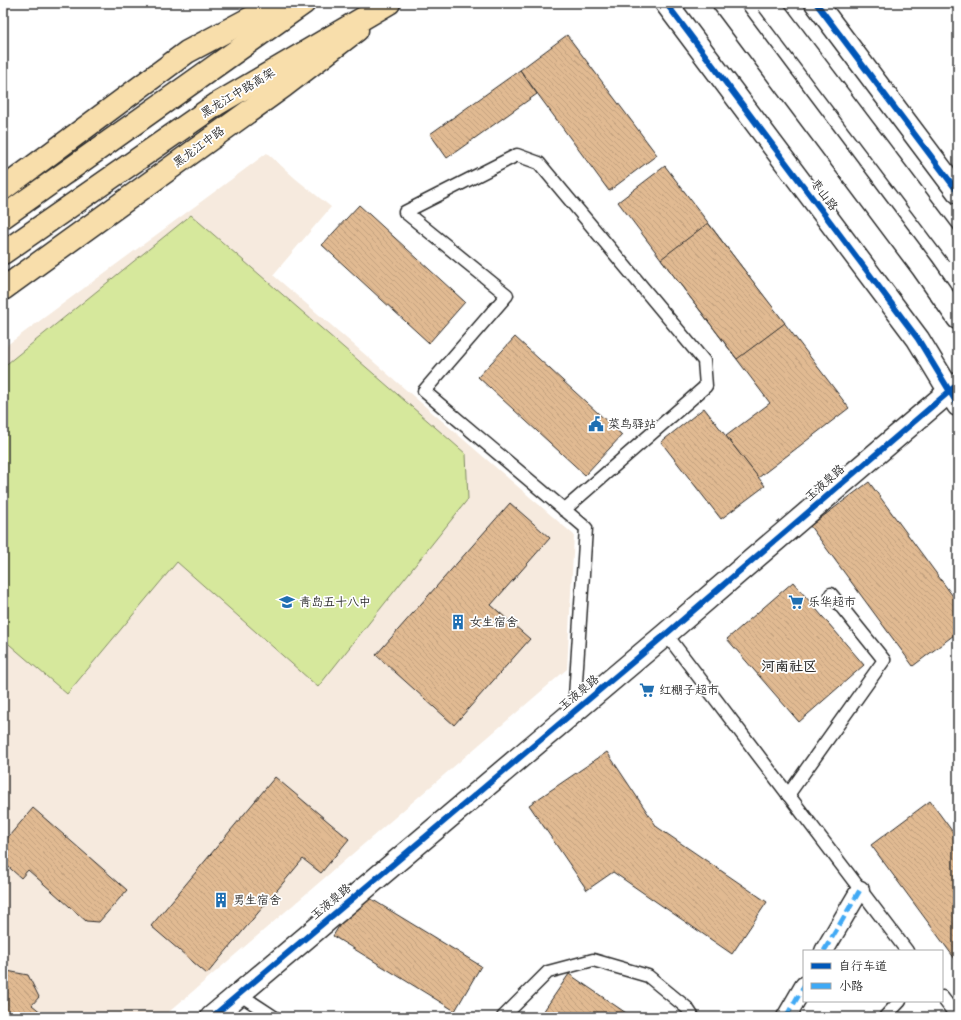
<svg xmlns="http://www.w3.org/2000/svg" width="961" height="1020" font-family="'Balsamiq Sans','LXGW WenKai TC',sans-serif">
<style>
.built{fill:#f6eade}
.pitch{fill:#d6e89c;stroke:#808a64}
.building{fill:url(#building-back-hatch);stroke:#2b2b2b}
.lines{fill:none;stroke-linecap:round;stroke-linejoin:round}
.service-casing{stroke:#2b2b2b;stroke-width:15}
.pedestrian-casing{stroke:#2b2b2b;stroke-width:21}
.tertiary-casing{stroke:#2b2b2b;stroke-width:25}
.secondary-casing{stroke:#2b2b2b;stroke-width:25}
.primary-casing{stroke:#2b2b2b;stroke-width:25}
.trunk-casing{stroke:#2b2b2b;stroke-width:25}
.service{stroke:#fff;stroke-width:12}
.pedestrian{stroke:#fff;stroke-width:18}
.tertiary{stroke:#fff;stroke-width:22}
.secondary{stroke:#fff;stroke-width:22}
.primary{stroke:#f8deab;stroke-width:22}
.trunk{stroke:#f8deab;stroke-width:22}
.secondary-bridge-casing{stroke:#2b2b2b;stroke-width:25;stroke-linecap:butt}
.secondary-bridge{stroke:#fff;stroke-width:22}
.quiet{stroke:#3fa9f5;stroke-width:5;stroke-dasharray:10 5;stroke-linecap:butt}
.cycleway-casing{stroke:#fff;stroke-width:8}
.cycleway{stroke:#0057b8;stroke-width:6}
.labels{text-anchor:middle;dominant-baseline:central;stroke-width:3.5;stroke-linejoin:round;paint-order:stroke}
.street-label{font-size:12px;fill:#2b2b2b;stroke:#fff}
.poi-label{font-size:12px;fill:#2b2b2b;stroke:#fff;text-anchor:start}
.quarter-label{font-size:14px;font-weight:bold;fill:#2b2b2b;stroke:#fff}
</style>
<defs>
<pattern id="building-back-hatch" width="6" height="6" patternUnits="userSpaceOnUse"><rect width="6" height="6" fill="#e1ba92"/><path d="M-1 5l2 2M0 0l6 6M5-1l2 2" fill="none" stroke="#c1a07e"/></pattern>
</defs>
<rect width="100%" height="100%" fill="#fff"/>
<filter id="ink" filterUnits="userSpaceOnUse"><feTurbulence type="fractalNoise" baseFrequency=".025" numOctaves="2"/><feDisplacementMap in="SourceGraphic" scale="8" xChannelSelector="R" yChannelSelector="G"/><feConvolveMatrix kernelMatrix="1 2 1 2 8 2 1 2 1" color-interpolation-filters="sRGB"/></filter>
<g filter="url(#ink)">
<polygon class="built" points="267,153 296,179 331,207 273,275 574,535 567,669 163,1017 3,1017 3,348"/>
<polygon class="pitch" points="191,215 466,454 468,499 318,687 177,562 67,694 3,639 3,367"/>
<g class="building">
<polygon points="567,35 657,155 609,191 520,70"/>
<polygon points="520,70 537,94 447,158 430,134"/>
<polygon points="665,166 849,408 758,478 726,436 770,403 618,202"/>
<polygon points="359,205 465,302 429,343 322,245"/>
<polygon points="708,223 785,323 737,359 661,259"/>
<polygon points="515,337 622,435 585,475 478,377"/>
<polygon points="704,408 765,486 721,519 661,442"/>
<polygon points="869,482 958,603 958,632 913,666 810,526"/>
<polygon points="510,503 550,538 491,605 530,639 454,725 376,655"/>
<polygon points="793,582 864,665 799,722 727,639"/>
<polygon points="607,752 657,827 767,902 732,954 613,872 587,890 529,805"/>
<polygon points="275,777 349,839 321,873 303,859 207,974 151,926"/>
<polygon points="930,801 958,839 958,963 871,845"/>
<polygon points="33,808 127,890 99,922 86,921 28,870 21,878 3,862 3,843"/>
<polygon points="360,892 481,966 455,1011 333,936"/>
<polygon points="3,960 7,971 28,975 39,997 32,1005 47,1017 4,1017"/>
<polygon points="569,974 632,1017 543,1017 541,1015"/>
</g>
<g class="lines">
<g class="service-casing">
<g id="service">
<polyline points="564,510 706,386 704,361 539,163 517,155 405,212 507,295 424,391 586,528 574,712"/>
<polyline points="666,634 907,951"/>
<polyline points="788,795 884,660 831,594"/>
<polyline points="239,994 274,1017"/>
<polyline points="942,997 955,1014"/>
<polyline points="503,1017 548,972 593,960 648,976 687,1008 693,1017"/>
<polyline points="885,1017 900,1001"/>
</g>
</g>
<g class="pedestrian-casing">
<g id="pedestrian">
<polyline points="824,951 860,890"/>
<polyline points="786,1017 804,986"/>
</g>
</g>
<g class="tertiary-casing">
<g id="tertiary">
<polyline points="666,3 918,339 958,405"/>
<polyline points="816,3 958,192"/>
<polyline points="212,1017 666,634 958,384"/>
</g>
</g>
<g class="secondary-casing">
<polyline id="secondary" points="724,3 923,268 958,318"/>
</g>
<g class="primary-casing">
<g id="primary">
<polyline points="3,189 187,52 279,3"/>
<polyline points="3,289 284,86 357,30"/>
</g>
</g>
<g class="trunk-casing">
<g id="trunk">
<polyline points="3,217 304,3"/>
<polyline points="3,253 217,104 389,3"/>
</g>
</g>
<use href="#service" class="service"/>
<use href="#pedestrian" class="pedestrian"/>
<use href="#tertiary" class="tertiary"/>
<use href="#secondary" class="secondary"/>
<use href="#primary" class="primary"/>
<use href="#trunk" class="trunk"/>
<g class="secondary-bridge-casing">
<polyline id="secondary-bridge" points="768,3 958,254"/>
</g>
<use href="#secondary-bridge" class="secondary-bridge"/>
<g class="quiet">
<polyline points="824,951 860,890"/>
<polyline points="786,1017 804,986"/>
</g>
<g class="cycleway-casing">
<g id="cycleway">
<polyline points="666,3 918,339 958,405"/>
<polyline points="816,3 958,192"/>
<polyline points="212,1017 666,634 958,384"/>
</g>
</g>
<use href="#cycleway" class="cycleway"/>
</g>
</g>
<defs>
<g id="civic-bare" transform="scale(1.2)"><path d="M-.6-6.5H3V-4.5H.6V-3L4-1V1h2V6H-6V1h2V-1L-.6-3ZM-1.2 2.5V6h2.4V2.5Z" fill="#1f6fb2" stroke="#fff" stroke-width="2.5" paint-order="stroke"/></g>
<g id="school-bare" transform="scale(1.2)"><path d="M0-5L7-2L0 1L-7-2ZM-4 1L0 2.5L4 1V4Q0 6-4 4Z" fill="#1f6fb2" stroke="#fff" stroke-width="2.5" paint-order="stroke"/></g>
<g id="supermarket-bare" transform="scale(1.2)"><path d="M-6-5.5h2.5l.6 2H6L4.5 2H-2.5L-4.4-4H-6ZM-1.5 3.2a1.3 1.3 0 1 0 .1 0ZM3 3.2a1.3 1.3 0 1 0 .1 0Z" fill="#1f6fb2" stroke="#fff" stroke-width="2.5" paint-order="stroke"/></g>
<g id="building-bare" transform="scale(1.2)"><path d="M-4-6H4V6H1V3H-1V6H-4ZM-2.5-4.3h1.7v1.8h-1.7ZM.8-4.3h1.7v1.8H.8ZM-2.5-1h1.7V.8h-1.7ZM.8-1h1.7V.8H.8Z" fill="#1f6fb2" stroke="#fff" stroke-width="2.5" paint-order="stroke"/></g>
</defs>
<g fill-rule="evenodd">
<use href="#civic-bare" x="596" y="424"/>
<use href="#school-bare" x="287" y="602"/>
<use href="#supermarket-bare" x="796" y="602"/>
<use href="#building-bare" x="458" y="622"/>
<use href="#supermarket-bare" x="647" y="690"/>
<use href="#building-bare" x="221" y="900"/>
</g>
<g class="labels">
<g class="street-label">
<text transform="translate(238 93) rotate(-31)">黑龙江中路高架</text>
<text transform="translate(199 147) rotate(-36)">黑龙江中路</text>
<text transform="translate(824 195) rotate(53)">枣山路</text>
<text transform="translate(825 483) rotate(-41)">玉液泉路</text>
<text transform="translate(579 693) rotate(-40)">玉液泉路</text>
<text transform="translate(331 902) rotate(-40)">玉液泉路</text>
</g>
<g class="poi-label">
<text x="608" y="424">菜鸟驿站</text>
<text x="299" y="602">青岛五十八中</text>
<text x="808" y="602">乐华超市</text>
<text x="470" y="622">女生宿舍</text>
<text x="659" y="690">红棚子超市</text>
<text x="233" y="900">男生宿舍</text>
</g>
<g class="quarter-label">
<text x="789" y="666">河南社区</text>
</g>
</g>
<rect width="961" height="1020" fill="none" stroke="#fff" stroke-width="16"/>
<rect x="8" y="8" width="945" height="1004" fill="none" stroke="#2b2b2b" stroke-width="1.5" filter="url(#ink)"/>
<rect x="803" y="950" width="140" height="52" fill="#ffffff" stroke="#aaaaaa"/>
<rect x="811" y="963" width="20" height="6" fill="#0057b8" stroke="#aaaaaa"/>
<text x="839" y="970" font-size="12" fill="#2b2b2b">自行车道</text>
<rect x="811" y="983" width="20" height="6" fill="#3fa9f5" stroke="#aaaaaa"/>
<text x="839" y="990" font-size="12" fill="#2b2b2b">小路</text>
</svg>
